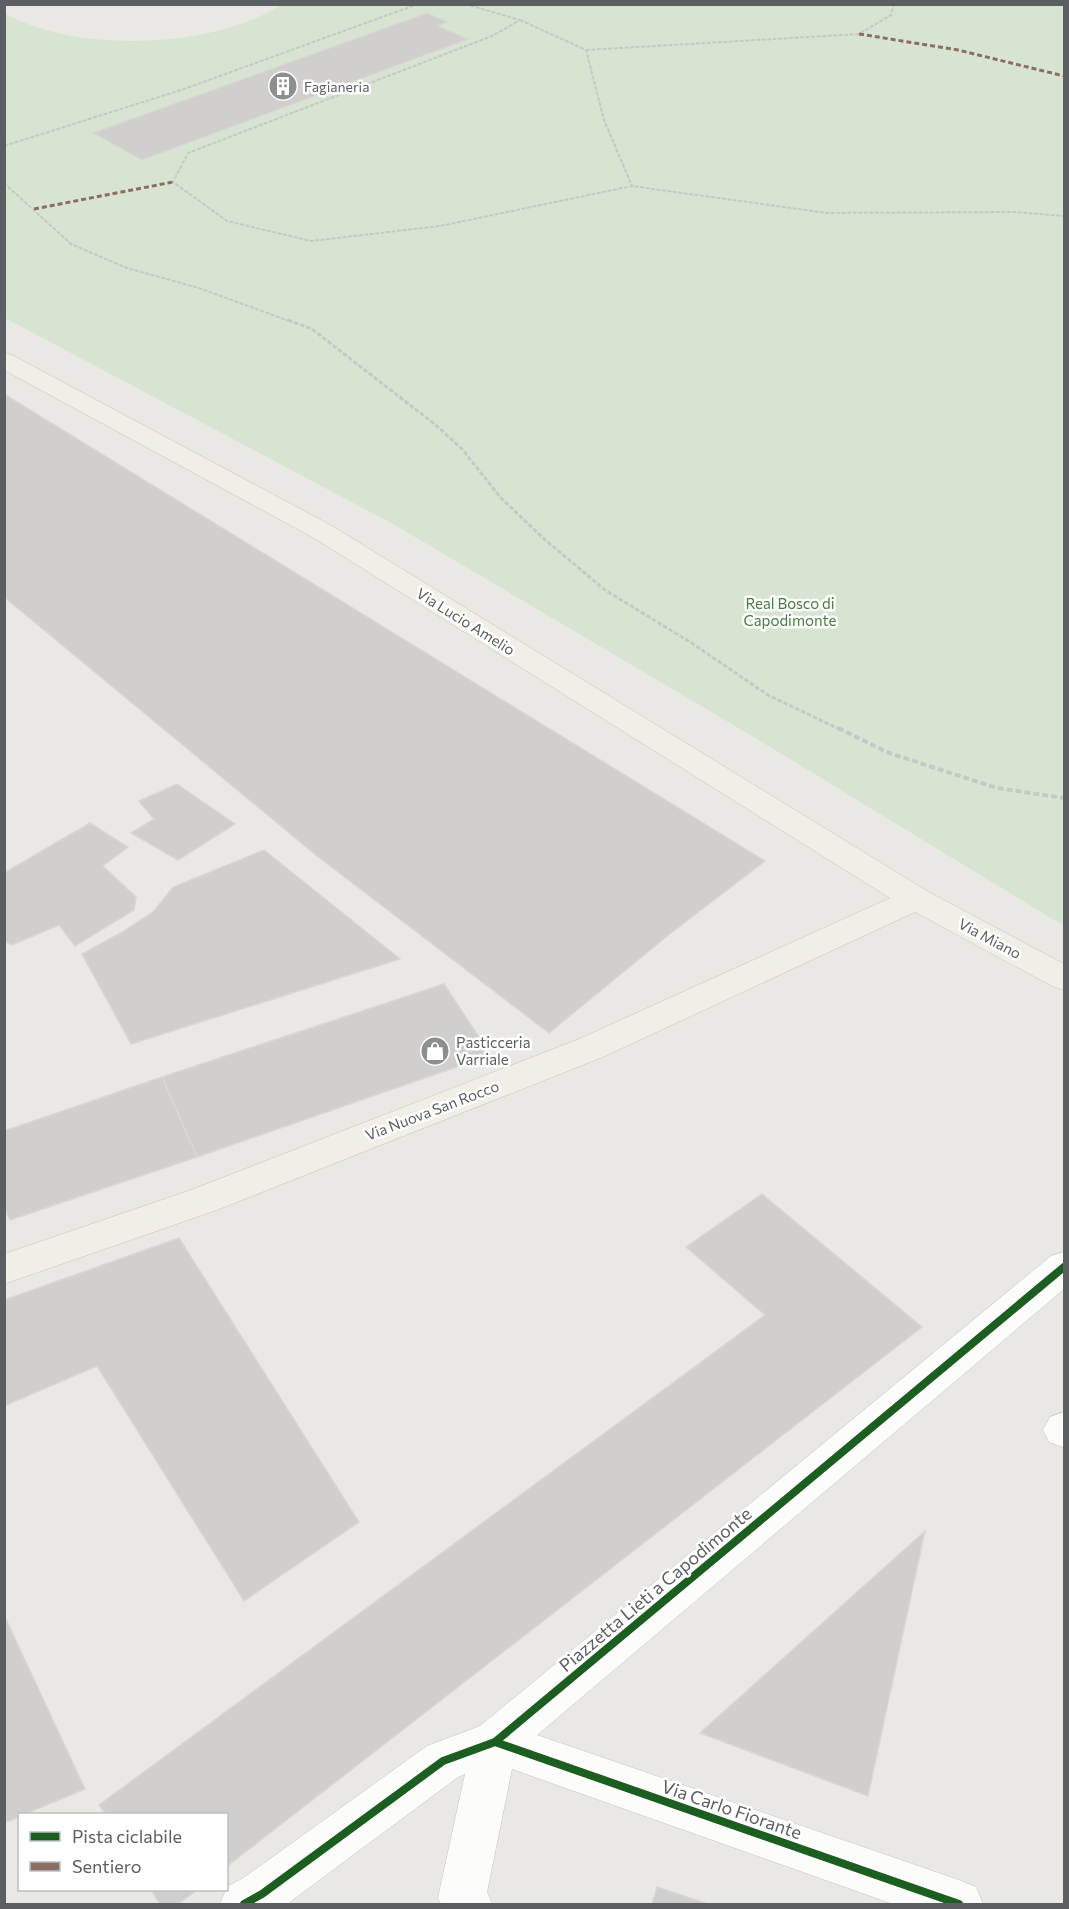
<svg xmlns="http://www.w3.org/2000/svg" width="1069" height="1909" font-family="Commissioner,sans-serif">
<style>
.green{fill:#d7e4d2}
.building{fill:#d0cfcd;stroke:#d9d7d4;stroke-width:1.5}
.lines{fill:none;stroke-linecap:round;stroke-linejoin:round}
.minor-casing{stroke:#c6c6c4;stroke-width:1}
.major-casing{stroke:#cec4b6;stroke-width:1}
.path-far2{stroke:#c6cac7;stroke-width:2;stroke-dasharray:4 1.5;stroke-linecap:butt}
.path-far1{stroke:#c6cac7;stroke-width:3;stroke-dasharray:4.5 2;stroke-linecap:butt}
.path{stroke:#c6cac7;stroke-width:4;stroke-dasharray:6 3;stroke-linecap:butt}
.minor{fill:#fcfcfb;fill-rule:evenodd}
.major{fill:#f1eee8;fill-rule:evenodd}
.quiet{stroke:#8d6e63;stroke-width:3;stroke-dasharray:5 3;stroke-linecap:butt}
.cycleway-casing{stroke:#fff;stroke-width:11}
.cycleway{stroke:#1b5e20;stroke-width:8}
.labels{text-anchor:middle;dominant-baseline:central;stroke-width:5;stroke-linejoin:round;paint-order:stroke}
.far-poi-label{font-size:14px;fill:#5b5f61;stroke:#fff;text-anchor:start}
.park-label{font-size:15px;fill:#457c3f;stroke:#fff}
.street-label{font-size:15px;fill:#5b5f61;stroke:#fff}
.poi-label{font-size:15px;fill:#5b5f61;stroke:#fff;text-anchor:start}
.near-street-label{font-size:18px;fill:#5b5f61;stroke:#fff}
</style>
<rect width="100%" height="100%" fill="#eae8e5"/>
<path class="green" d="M 283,4 L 1064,5 L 1064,926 L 757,739 L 393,524 L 5,318 L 4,13 C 77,54 212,49 283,4 Z"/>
<g class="building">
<polygon points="427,13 447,22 438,26 468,39 142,160 93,133"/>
<polygon points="4,394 765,861 671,933 549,1033 317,856 4,597"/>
<polygon points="177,784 235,824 178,860 131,833 154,819 139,801"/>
<polygon points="90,823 128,847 103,866 136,897 134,910 75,946 59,925 12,945 4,941 4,873"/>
<polygon points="264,850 400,959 131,1044 82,954 124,931 153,912 173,887"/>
<polygon points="444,984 491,1055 197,1157 162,1077"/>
<polygon points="162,1077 197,1157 10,1220 4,1207 4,1131"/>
<polygon points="762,1194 922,1327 226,1867 226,1814 105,1814 99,1805 765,1315 686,1247"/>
<polygon points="179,1238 359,1522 244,1601 97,1366 4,1406 4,1300"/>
<polygon points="925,1531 868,1796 700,1733"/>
<polygon points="4,1615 85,1789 25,1814 20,1814 20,1817 4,1823"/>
<polygon points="657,1887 708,1904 652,1904"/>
<polygon points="151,1890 197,1890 178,1904 160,1904"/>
</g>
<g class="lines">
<g class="minor-casing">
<g id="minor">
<polygon points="1064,1252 1064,1289 537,1735 959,1880 976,1887 983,1904 893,1904 512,1769 487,1892 492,1904 441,1904 438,1898 465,1774 458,1777 287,1904 220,1904 227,1887 245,1877 427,1746 480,1726 1051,1256"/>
<polygon points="1064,1412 1064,1447 1063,1447 1049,1442 1043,1430 1050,1417"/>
</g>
</g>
<g class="major-casing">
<polygon id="major" points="4,353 12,355 332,526 927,891 1064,964 1064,990 1052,986 915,912 603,1057 217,1210 4,1284 4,1254 191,1190 579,1039 890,898 314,538 4,370"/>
</g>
<g class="path-far2">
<polyline points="465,4 520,20 492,36 188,153 173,182 227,221 311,241 440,226 632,186 827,213 1014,212 1064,216"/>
<polyline points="520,20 586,50 604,120 632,186"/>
<polyline points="586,50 859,34 891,15 894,4"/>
<polyline points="4,146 184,89 418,4"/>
<polyline points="4,183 71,244 127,268 199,288 292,322"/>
</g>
<polyline class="path-far1" points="288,320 312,329 437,426 462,449 501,498 543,538 605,590 690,642 768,695 841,730"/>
<polyline class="path" points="838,728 889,753 997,788 1064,798"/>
<use href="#minor" class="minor"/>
<use href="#major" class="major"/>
<g class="quiet">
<polyline points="859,34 958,50 1064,76"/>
<polyline points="34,209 173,182"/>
</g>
<g class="cycleway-casing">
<g id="cycleway">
<polyline points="495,1742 959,1904"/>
<polyline points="244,1904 262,1894 443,1761 495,1742 1064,1267"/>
</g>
</g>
<use href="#cycleway" class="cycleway"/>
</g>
<defs>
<g id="building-disc" transform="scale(1.5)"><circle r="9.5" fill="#8d8f8f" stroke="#fff"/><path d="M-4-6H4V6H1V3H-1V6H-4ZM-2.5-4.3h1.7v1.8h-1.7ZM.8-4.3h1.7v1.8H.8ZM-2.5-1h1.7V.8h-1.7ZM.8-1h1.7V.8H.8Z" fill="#fff"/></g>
<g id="shop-disc" transform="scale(1.5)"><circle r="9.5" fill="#8d8f8f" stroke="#fff"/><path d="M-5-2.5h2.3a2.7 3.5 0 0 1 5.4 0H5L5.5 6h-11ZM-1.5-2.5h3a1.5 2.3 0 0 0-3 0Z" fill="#fff"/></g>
</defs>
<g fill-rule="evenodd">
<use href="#building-disc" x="283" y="86"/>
<use href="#shop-disc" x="435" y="1051"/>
</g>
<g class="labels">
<g class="far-poi-label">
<text x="304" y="86">Fagianeria</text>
</g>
<g class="park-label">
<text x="790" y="603">Real Bosco di<tspan x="790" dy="17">Capodimonte</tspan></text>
</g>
<g class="street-label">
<text transform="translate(466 621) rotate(32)">Via Lucio Amelio</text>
<text transform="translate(990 938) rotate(28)">Via Miano</text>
<text transform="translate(432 1110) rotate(-21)">Via Nuova San Rocco</text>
</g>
<g class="poi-label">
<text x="456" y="1042">Pasticceria<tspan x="456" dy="17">Varriale</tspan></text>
</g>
<g class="near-street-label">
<text transform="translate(655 1589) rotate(-40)">Piazzetta Lieti a Capodimonte</text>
<text transform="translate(732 1809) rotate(19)">Via Carlo Fiorante</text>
</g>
</g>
<rect width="1069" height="1909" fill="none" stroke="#5b5f61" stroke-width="12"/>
<rect x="18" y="1813" width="210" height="78" fill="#ffffff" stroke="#bdbfc0" stroke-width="1.5"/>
<rect x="30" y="1832" width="30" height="9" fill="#1b5e20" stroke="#bdbfc0" stroke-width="1.5"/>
<text x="72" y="1843" font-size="18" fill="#5b5f61">Pista ciclabile</text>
<rect x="30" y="1862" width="30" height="9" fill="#8d6e63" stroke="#bdbfc0" stroke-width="1.5"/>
<text x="72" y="1873" font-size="18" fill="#5b5f61">Sentiero</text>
</svg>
